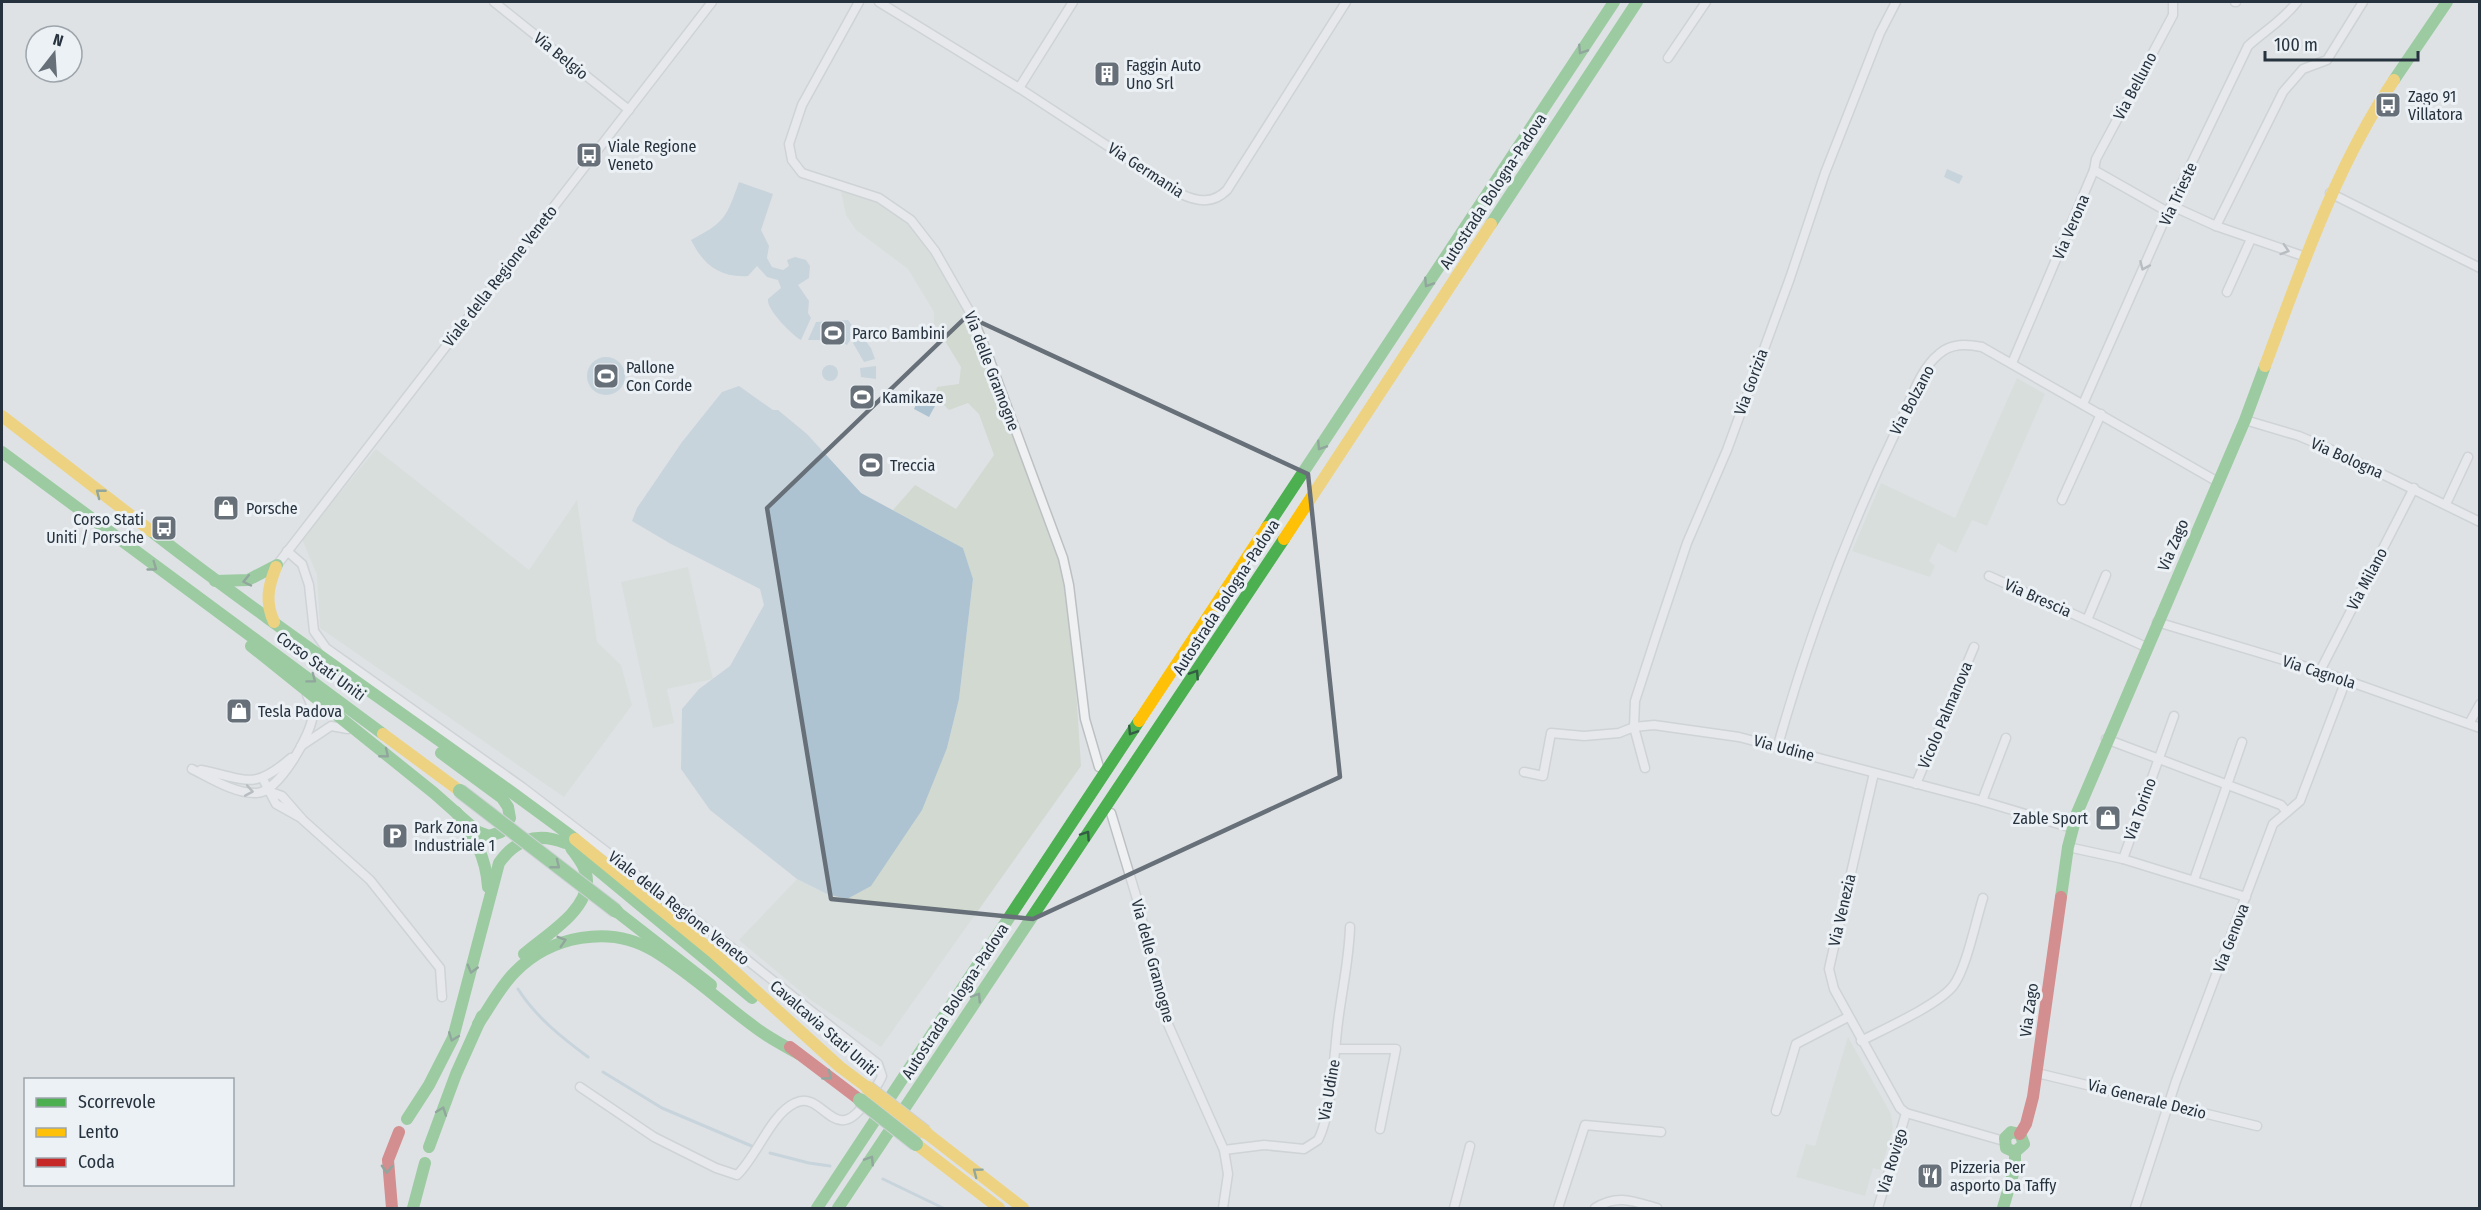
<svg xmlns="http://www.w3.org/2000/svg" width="2481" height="1210" font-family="'Fira Sans Condensed',sans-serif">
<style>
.green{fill:#d1d9d0}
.water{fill:#adc3d1}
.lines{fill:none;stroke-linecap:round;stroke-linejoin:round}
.stream{stroke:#adc3d1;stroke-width:3}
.street-casing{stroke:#bdc0c3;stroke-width:11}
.street{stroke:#eff0f1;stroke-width:8}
.fast{stroke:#4caf50;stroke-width:12}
.slow{stroke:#ffc107;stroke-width:12}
.jam{stroke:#c62828;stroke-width:12}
.fast-bridge-casing{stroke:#bbbfc3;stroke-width:16;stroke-linecap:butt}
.slow-bridge-casing{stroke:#bbbfc3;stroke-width:16;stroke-linecap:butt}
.fast-bridge{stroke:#4caf50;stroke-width:14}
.slow-bridge{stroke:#ffc107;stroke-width:14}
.oneway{stroke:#335e44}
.oneway2{stroke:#8a9198}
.marked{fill:none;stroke:#677078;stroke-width:4.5;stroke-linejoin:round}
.labels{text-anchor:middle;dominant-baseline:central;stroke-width:6;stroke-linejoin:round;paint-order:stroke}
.street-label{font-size:16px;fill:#26323e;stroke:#ecf1f5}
.poi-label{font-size:16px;fill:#26323e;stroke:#ecf1f5;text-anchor:start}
</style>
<rect width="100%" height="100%" fill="#dfe2e5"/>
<g class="green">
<polygon points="841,191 878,203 907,222 938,250 970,315 1006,417 1062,559 1071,614 1081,766 881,1047 812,1001 739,940 797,879 827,894 947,748 959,699 973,579 963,548 893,510 915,485 956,509 994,455 979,414 968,403 949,410 935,396 937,387 959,384 961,367 934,323 934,312 908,269 856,230 846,215"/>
<polygon points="2017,378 2045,394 1987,526 1972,520 1956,553 1938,543 1929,561 1935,566 1930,577 1852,551 1881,483 1955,518"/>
<polygon points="376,449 529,570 577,500 597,642 621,665 632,705 564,797 320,628 317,575 302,539"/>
<polygon points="688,567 713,679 667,689 674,723 653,728 621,582"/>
<polygon points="1848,1037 1891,1114 1893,1128 1881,1170 1873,1168 1865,1196 1796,1177 1806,1144 1815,1146"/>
</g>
<g class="water">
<polygon points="1947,169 1963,176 1959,184 1944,177"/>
<path d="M 739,182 L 773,194 L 761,230 L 769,246 L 767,258 L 772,267 L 783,270 L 789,266 L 787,260 L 795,257 L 806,260 L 810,266 L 809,278 L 798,285 L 809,301 L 808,313 L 811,318 L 801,340 C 792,335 766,309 768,299 L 781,288 L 778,280 L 767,277 L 757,266 L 748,276 C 719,278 703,264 691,240 C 725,222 726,218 739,182 Z"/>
<polygon points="848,320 856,331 847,345 837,340 808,340 816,322"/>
<polygon points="861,335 871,348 875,359 864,362 853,343"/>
<circle cx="606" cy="376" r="19"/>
<circle cx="830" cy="373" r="8"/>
<polygon points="876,366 876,379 861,377 860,368"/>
<polygon points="739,386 773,410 778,410 807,434 861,493 963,548 973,579 959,699 947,748 922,810 871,886 847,899 827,894 797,879 710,810 681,769 682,709 699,689 730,666 764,605 760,589 671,544 632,521 637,508 682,442 722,392"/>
<polygon points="856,389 873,399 867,409 850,396"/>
<polygon points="920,396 936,404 929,417 914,409"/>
<polygon points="866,455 880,459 876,475 861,471"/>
</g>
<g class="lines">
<g class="stream">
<path d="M 518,989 C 536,1017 561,1037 588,1057"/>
<polyline points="603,1072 662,1108 754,1147"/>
<polyline points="770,1153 809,1163 830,1166"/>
<polyline points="883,1179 943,1208"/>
</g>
<g class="street-casing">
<g id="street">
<polyline points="494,2 629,110"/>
<polyline points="859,2 802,105 789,144 792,160 802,173 879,198 911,220 935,251 971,314 986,350 1063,558 1069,585 1085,719 1099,767"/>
<path d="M 879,2 L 1019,88 L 1181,194 C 1198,202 1213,204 1227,190 L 1346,2"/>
<polyline points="2235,2 2236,2"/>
<polyline points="1668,58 1706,2"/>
<polyline points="1019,88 1073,2"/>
<polyline points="2094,170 2096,159 2173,15 2173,2"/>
<polyline points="2330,193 2480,268"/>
<polyline points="2172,206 2216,226 2306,257"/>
<polyline points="2216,226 2283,92 2303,69 2327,60 2363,2"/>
<polyline points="2227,292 2251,239"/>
<polyline points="2012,363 2094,170 2168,212"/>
<path d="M 2083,404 L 2168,212 L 2248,46 C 2267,29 2281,22 2297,2"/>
<polyline points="2245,420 2299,436 2339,453 2480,522"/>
<polyline points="2062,500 2101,414"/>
<polyline points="2446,504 2468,457"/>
<path d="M 287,551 L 302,564 L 309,585 L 314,631 L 326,648 L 522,787 L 722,940 L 878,1064 L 882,1076 C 878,1086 871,1094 865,1103 C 834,1148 823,1089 795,1103 C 771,1114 757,1156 737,1175 L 716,1168 L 654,1137 L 580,1087"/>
<polyline points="277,565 712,2"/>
<polyline points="1989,576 2146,647"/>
<polyline points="2087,620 2106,575"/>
<polyline points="2157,622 2320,671 2480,728"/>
<polyline points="2320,671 2414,488"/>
<polyline points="2470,722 2480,704"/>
<polyline points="2106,739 2281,805 2287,812"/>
<path d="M 1778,745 C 1809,635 1849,528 1899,425 C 1910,402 1919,370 1939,354 C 1951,343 1967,344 1982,347 L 2218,482"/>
<polyline points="301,746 331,726 348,729"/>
<polyline points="1645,768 1634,727 1635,701 1658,630 1687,543 1727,450 1790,278 1825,173 1880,33 1896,2"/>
<path d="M 192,769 C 210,778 235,794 257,793 C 279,792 313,732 313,713 C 312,706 310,701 307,695"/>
<path d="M 201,770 C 247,779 253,791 291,758"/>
<polyline points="1524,772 1543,776 1551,733 1584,736 1619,733 1634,727 1654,725 1739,737 1982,801 2072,828"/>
<polyline points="1874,773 1831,960 1829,969 1834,989 1900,1108 1906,1113 2004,1141"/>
<polyline points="263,779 276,804 301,818"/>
<polyline points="1916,784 1974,647"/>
<polyline points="268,791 282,796 303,820 370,880 440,968 442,997"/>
<polyline points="1982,801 2006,738"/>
<polyline points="1111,813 1137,899 1167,1022 1224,1150 1228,1174 1223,1208"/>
<polyline points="2068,847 2123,859 2246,897"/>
<polyline points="2123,859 2174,716"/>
<polyline points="2194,880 2242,742"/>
<path d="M 1861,1041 C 1884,1029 1938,1005 1953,986 C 1966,970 1976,920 1983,898"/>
<polyline points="1336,1049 1396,1049 1380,1129"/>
<polyline points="2037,1073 2257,1126"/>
<polyline points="1776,1111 1796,1044 1848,1017"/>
<path d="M 1224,1150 L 1264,1145 L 1304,1149 L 1318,1140 C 1332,1114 1334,1053 1338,1022 C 1342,990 1349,960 1350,927"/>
<polyline points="1454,1208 1470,1146"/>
<polyline points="1558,1208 1585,1125 1661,1132"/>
<path d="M 1595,1208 C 1617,1194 1633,1201 1657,1208"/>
<polyline points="1878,1208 1906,1113"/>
<polyline points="2135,1208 2176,1081 2273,824 2300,801 2346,680"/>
</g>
</g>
<use href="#street" class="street"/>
<g class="fast">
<polyline points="2394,80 2447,2"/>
<polyline points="1491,224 1637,2"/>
<polyline points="2,452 383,734"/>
<polyline points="1267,527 1614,2"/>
<path d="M 151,531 C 289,638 435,734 575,839"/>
<polyline points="215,581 248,580 277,565"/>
<polyline points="251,646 434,793 478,832 489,836 501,832 510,818 508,807 502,798 441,753"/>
<path d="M 456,812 C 474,835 486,857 488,887"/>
<polyline points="577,853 752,998"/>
<polyline points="2061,897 2068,847 2077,813 2245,420 2265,366"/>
<polyline points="616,911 711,985"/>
<path d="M 524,954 C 544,936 587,912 587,881 C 587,868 578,858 571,848"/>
<path d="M 478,1024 C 490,1007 500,987 515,972 C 550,936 610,924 654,951 C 690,973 722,1003 756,1028 C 769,1038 785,1046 799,1054"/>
<path d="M 407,1119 L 429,1085 L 453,1038 L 499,863 C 516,839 538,832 565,843"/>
<polyline points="429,1147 456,1074 482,1016"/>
<polyline points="2015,1152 2006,1148 2005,1138 2011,1132 2020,1134"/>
<polyline points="2015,1152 2024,1144 2020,1134"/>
<polyline points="413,1208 425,1163"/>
<polyline points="817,1208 1139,721"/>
<polyline points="838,1208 1284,539"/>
<polyline points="2003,1208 2015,1167 2015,1152"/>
</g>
<g class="slow">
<path d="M 2265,366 C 2302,267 2335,168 2394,80"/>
<polyline points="2,416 151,531"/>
<polyline points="1284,539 1491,224"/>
<path d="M 274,622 C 265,602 268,587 276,567"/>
<polyline points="1139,721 1267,527"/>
<polyline points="383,734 460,791"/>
<polyline points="575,839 713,952 840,1067 868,1088"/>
<polyline points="925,1132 1023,1208"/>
<polyline points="916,1144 999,1208"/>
</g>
<g class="jam">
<polyline points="790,1047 860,1100"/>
<polyline points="2020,1134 2026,1124 2033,1097 2061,897"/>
<polyline points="392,1208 388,1160 399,1132"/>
</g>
<g class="fast-bridge-casing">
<g id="fast-bridge">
<polyline points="460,791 616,911"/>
<polyline points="860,1100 916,1144"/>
</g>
</g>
<g class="slow-bridge-casing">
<polyline id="slow-bridge" points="868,1088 925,1132"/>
</g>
<use href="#fast-bridge" class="fast-bridge"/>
<use href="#slow-bridge" class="slow-bridge"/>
</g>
<defs><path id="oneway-chevron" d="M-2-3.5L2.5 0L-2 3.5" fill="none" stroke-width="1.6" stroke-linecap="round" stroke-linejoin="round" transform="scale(1.5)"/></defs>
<g class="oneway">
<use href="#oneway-chevron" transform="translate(1582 50) rotate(123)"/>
<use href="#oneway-chevron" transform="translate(1428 283) rotate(123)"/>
<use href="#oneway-chevron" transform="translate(1321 446) rotate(123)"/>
<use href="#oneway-chevron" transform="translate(100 493) rotate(-142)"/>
<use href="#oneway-chevron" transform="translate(153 567) rotate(36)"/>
<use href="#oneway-chevron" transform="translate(247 581) rotate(168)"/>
<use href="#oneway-chevron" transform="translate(1195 674) rotate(-57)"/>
<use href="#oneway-chevron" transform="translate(312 679) rotate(37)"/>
<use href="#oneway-chevron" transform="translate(1132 731) rotate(123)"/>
<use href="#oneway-chevron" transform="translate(385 754) rotate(39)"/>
<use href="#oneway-chevron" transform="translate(1086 835) rotate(-56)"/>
<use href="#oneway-chevron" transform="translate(556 865) rotate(38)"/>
<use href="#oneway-chevron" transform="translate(562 941) rotate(-17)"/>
<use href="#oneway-chevron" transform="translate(472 969) rotate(105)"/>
<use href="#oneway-chevron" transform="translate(977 997) rotate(-57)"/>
<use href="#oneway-chevron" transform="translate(453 1037) rotate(111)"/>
<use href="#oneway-chevron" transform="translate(828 1076) rotate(37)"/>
<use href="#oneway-chevron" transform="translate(442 1111) rotate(-70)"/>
<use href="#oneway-chevron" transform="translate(870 1160) rotate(-57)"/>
<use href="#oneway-chevron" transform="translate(387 1169) rotate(92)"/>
<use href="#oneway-chevron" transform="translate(977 1172) rotate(-143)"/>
</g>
<g class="oneway2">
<use href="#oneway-chevron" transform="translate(2285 250) rotate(18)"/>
<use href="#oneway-chevron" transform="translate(2144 266) rotate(114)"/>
<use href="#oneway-chevron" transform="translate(249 791) rotate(10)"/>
</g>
<path d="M0 0H2481V1210H0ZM 967,316 L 1308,474 L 1340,777 L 1033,919 L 831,899 L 767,508 Z" fill="#dfe2e5" fill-opacity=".55" fill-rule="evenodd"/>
<path class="marked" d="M 967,316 L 1308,474 L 1340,777 L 1033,919 L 831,899 L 767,508 Z"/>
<defs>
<g id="building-square" transform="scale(1.35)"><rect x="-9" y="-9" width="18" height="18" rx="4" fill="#677078" stroke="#ecf1f5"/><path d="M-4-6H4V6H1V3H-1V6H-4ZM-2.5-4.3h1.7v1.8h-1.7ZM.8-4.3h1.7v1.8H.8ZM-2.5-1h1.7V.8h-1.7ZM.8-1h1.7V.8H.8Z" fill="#fff"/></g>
<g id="bus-square" transform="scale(1.35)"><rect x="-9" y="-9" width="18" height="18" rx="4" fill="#677078" stroke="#ecf1f5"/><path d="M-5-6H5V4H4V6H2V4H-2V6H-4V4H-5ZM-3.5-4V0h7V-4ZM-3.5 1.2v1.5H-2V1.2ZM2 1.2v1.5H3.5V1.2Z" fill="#fff"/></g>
<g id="stadium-square" transform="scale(1.35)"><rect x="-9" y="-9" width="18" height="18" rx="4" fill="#677078" stroke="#ecf1f5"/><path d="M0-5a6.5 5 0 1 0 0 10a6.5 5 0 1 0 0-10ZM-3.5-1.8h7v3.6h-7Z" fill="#fff"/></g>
<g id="shop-square" transform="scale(1.35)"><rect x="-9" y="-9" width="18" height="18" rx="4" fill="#677078" stroke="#ecf1f5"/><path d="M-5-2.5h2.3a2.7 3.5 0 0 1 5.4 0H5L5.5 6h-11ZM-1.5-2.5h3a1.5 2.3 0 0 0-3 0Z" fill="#fff"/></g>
<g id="parking-square" transform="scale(1.35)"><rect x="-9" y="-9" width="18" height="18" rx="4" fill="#677078" stroke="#ecf1f5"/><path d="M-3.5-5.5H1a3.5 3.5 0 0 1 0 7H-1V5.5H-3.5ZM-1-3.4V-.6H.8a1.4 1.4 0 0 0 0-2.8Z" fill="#fff"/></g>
<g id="restaurant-square" transform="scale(1.35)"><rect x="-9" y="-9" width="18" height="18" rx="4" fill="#677078" stroke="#ecf1f5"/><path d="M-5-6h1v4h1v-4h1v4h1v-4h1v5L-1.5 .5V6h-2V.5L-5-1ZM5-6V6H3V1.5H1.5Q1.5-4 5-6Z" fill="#fff"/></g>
</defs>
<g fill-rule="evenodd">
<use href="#building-square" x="1107" y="74"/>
<use href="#bus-square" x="2388" y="105"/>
<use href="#bus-square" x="589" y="155"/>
<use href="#stadium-square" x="833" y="333"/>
<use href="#stadium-square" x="606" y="376"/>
<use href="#stadium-square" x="862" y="397"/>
<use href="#stadium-square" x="871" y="465"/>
<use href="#shop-square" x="226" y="508"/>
<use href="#bus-square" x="164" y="528"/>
<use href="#shop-square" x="239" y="711"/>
<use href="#shop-square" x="2108" y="818"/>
<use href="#parking-square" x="395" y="836"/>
<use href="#restaurant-square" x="1930" y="1176"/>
</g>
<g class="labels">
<g class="street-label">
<text transform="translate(561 56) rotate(39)">Via Belgio</text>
<text transform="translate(2135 86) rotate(-62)">Via Belluno</text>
<text transform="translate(1146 170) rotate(33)">Via Germania</text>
<text transform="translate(1493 191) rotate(-57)">Autostrada Bologna-Padova</text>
<text transform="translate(2178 194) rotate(-65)">Via Trieste</text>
<text transform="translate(2071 227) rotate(-67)">Via Verona</text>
<text transform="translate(500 276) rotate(-52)">Viale della Regione Veneto</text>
<text transform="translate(992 371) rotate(69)">Via delle Gramogne</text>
<text transform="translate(1751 382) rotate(-70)">Via Gorizia</text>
<text transform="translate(1912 400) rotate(-62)">Via Bolzano</text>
<text transform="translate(2347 458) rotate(24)">Via Bologna</text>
<text transform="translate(2173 545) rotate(-67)">Via Zago</text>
<text transform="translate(2367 579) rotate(-62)">Via Milano</text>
<text transform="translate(1226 597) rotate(-57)">Autostrada Bologna-Padova</text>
<text transform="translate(2038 598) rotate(24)">Via Brescia</text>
<text transform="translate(321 666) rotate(36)">Corso Stati Uniti</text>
<text transform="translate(2319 672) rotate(18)">Via Cagnola</text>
<text transform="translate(1945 715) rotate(-67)">Vicolo Palmanova</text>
<text transform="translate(1784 748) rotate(15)">Via Udine</text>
<text transform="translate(2140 809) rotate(-70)">Via Torino</text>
<text transform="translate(679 908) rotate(38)">Viale della Regione Veneto</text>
<text transform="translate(1842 910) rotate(-77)">Via Venezia</text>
<text transform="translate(2231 938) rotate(-69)">Via Genova</text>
<text transform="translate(1153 961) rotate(75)">Via delle Gramogne</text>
<text transform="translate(955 1001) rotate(-57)">Autostrada Bologna-Padova</text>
<text transform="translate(2029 1010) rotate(-82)">Via Zago</text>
<text transform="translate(824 1028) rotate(41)">Cavalcavia Stati Uniti</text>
<text transform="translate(1329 1090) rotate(-80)">Via Udine</text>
<text transform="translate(2147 1099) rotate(14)">Via Generale Dezio</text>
<text transform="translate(1892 1161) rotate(-73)">Via Rovigo</text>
</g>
<g class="poi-label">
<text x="1126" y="65">Faggin Auto<tspan x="1126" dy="18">Uno Srl</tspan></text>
<text x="2408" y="96">Zago 91<tspan x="2408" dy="18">Villatora</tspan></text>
<text x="608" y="146">Viale Regione<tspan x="608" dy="18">Veneto</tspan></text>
<text x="852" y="333">Parco Bambini</text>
<text x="626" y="367">Pallone<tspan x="626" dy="18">Con Corde</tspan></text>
<text x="882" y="397">Kamikaze</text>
<text x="890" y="465">Treccia</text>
<text x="246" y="508">Porsche</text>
<text x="144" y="519" text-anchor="end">Corso Stati<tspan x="144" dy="18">Uniti / Porsche</tspan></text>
<text x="258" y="711">Tesla Padova</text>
<text x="2088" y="818" text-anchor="end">Zable Sport</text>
<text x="414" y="827">Park Zona<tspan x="414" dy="18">Industriale 1</tspan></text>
<text x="1950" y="1167">Pizzeria Per<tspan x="1950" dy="18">asporto Da Taffy</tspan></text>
</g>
</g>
<rect width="2481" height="1210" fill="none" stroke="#26323e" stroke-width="6"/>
<rect x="24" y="1078" width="210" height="108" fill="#ecf1f5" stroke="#9da5ac" stroke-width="1.5"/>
<rect x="36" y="1098" width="30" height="9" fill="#4caf50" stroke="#9da5ac" stroke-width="1.5"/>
<text x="78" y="1108" font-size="18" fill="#26323e">Scorrevole</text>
<rect x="36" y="1128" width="30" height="9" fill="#ffc107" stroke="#9da5ac" stroke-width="1.5"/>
<text x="78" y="1138" font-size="18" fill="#26323e">Lento</text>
<rect x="36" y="1158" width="30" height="9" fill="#c62828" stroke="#9da5ac" stroke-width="1.5"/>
<text x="78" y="1168" font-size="18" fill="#26323e">Coda</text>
<g transform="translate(54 54) rotate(17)"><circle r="28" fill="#ecf1f5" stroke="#9da5ac" stroke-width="1.5"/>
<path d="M0-4.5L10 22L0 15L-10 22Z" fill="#677078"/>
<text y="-9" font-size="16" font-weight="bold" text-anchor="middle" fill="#26323e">N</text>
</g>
<path d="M2265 51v9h153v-9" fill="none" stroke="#26323e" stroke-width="3"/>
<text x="2274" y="51" font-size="18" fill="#26323e" stroke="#ecf1f5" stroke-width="4.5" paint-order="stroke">100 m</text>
</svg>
